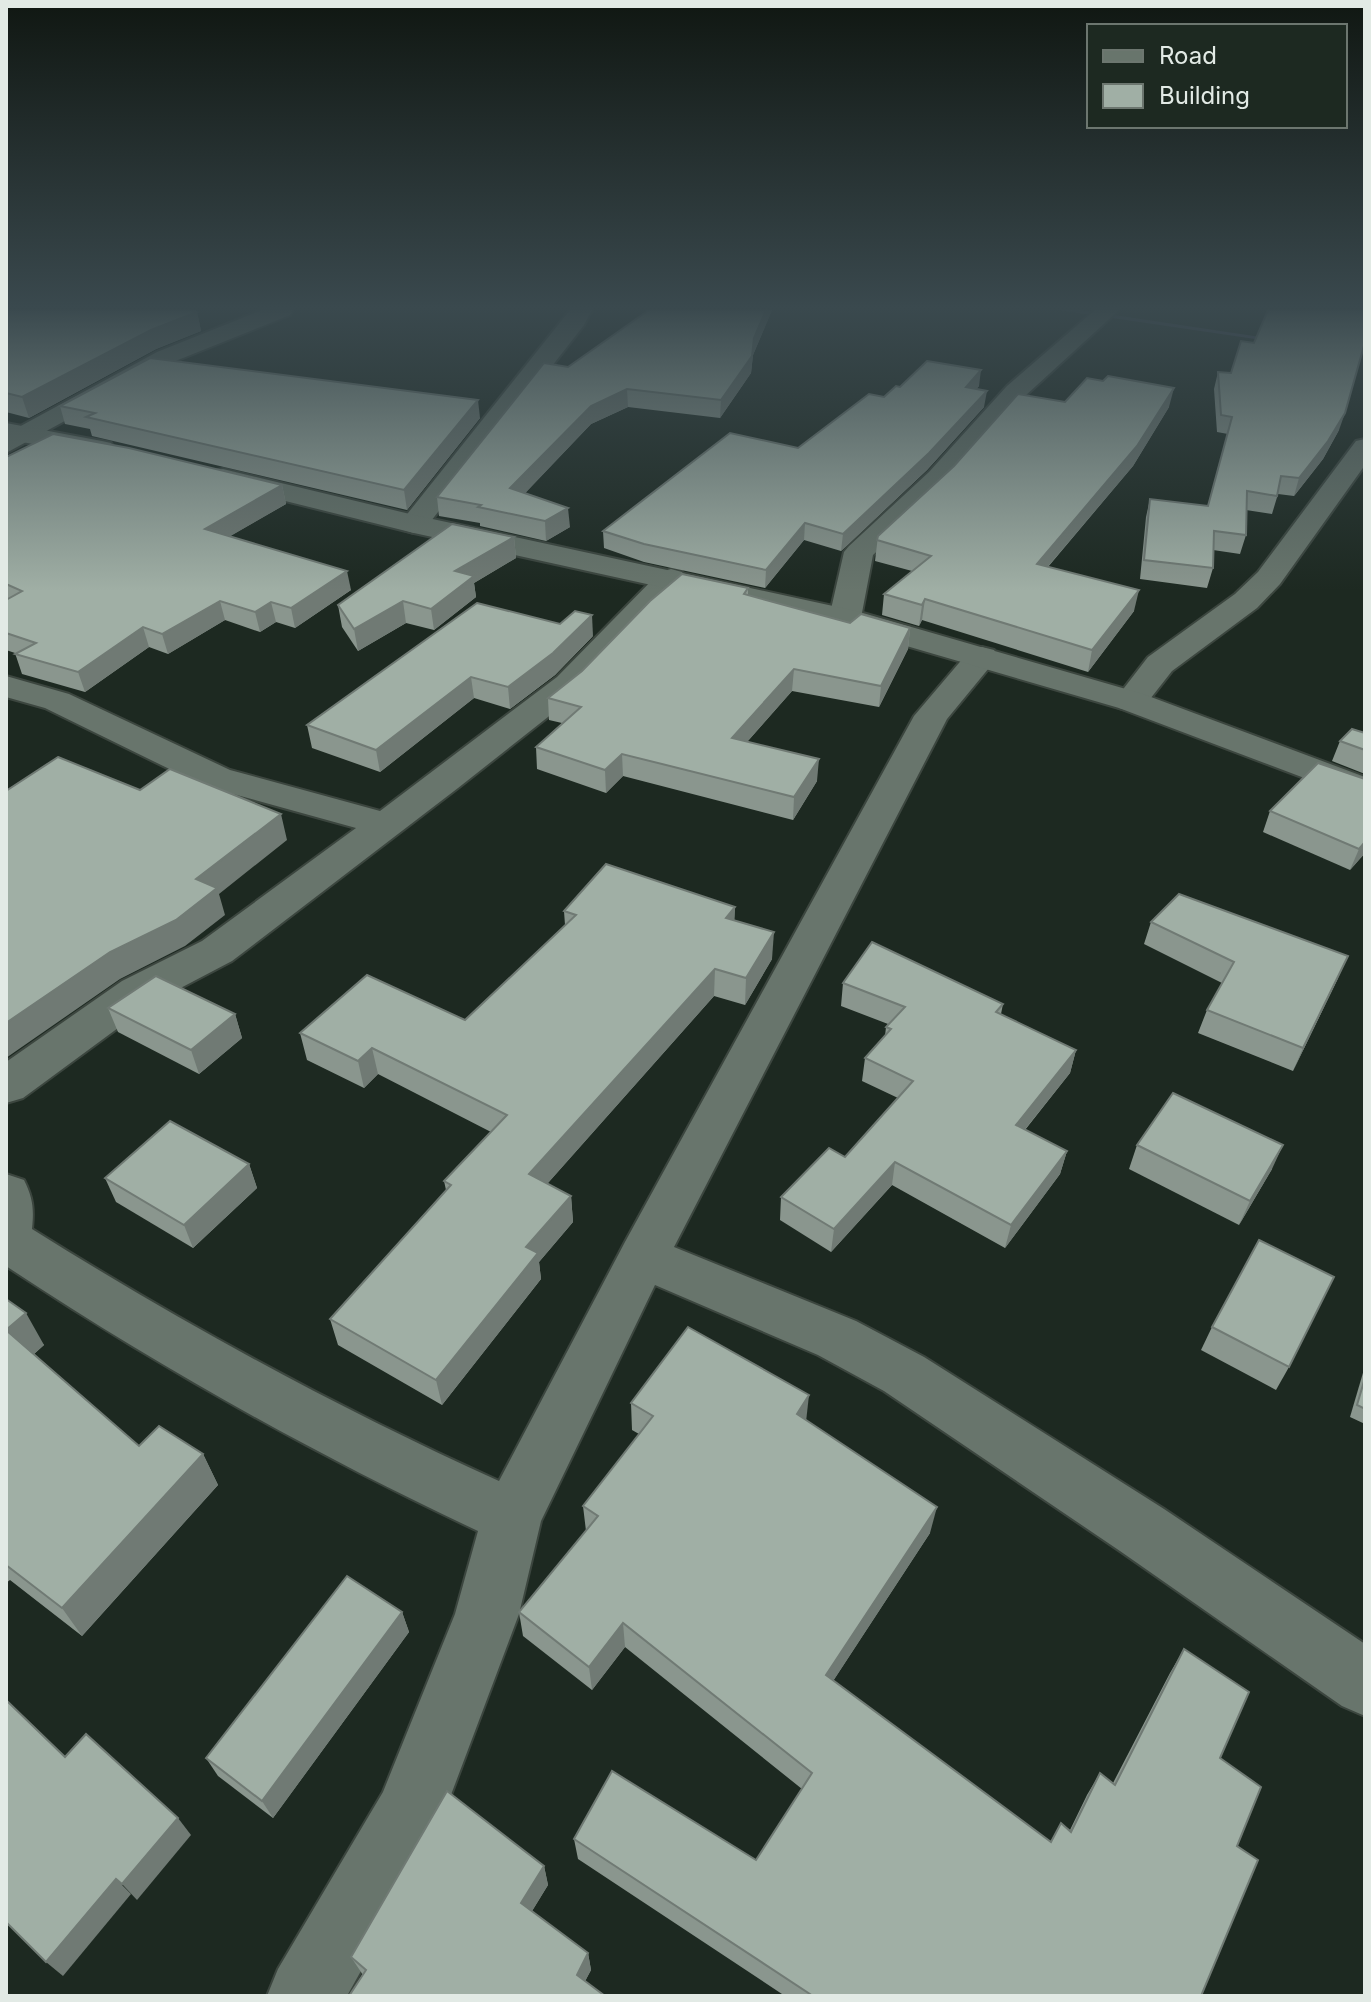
<svg xmlns="http://www.w3.org/2000/svg" width="1371" height="2002" font-family="Inter,sans-serif">
<style>
.lines{fill:none;stroke-linecap:round;stroke-linejoin:round}
.stream{fill:#4a4a67;fill-rule:evenodd}
.street-casing{stroke:#3c463f;stroke-width:4}
.secondary-casing{stroke:#3c463f;stroke-width:4}
.street{fill:#68756c;fill-rule:evenodd}
.secondary{fill:#68756c;fill-rule:evenodd}
.wall{fill:#8a968e}
.shaded-wall{fill:#707a74}
.building{fill:#a0afa5;stroke:#707a74;stroke-width:2}
</style>
<rect width="100%" height="100%" fill="#1d2921"/>
<g class="lines">
<polygon class="stream" points="1058,310 1081,310 1280,340 1276,342"/>
<g class="street-casing">
<g id="street">
<polygon points="262,310 293,310 290,315 173,362 6,453 6,434 157,352"/>
<polygon points="570,310 592,310 584,325 424,530 414,533 404,530 400,524 404,518"/>
<polygon points="1095,310 1119,310 1025,396 949,484 873,555 861,618 856,625 845,628 834,625 829,618 844,552 849,546 929,472 1007,386"/>
<polygon points="1365,439 1365,465 1280,584 1257,608 1172,671 1143,708 1131,711 1119,708 1114,701 1148,657 1235,594 1258,572 1356,441"/>
<polygon points="671,569 682,572 686,578 682,584 581,691 458,788 232,961 152,1003 23,1098 6,1103 6,1062 122,981 202,941 356,828 204,786 45,708 6,697 6,676 69,694 230,770 380,811 557,677 660,572"/>
<path d="M 982,647 L 994,650 L 998,657 L 947,719 L 674,1247 L 856,1321 L 924,1357 L 1164,1509 L 1365,1644 L 1365,1716 L 1342,1706 L 1120,1551 L 884,1391 L 818,1355 L 655,1285 L 541,1521 L 519,1614 L 434,1840 L 347,1996 L 267,1996 L 278,1969 L 383,1792 L 455,1614 L 478,1531 C 314,1454 157,1366 6,1266 L 6,1174 L 24,1180 C 33,1198 34,1209 32,1229 C 182,1323 337,1408 499,1481 L 625,1242 L 914,716 L 970,650 Z"/>
</g>
</g>
<g class="secondary-casing">
<g id="secondary">
<polygon points="6,423 102,441 111,443 115,449 111,455 102,457 6,439"/>
<polygon points="223,469 414,515 856,611 1143,694 1365,777 1365,801 1119,708 838,626 414,533 213,483 209,477 213,471"/>
</g>
</g>
<use href="#street" class="street"/>
<use href="#secondary" class="secondary"/>
</g>
<g class="wall">
<polygon points="6,310 197,312 201,331 156,349 29,418 6,412"/>
<polygon points="649,310 772,310 753,355 751,373 720,418 628,407 591,424 525,493 570,527 546,541 480,526 480,523 439,516 437,497 568,367"/>
<polygon points="1254,343 1339,430 1323,459 1294,496 1278,494 1272,514 1246,510 1246,535 1240,554 1213,550 1213,568 1207,588 1140,579 1146,517 1150,499 1208,506 1228,434 1217,432 1214,389 1218,372 1231,373"/>
<polygon points="979,386 976,389 984,407 927,470 841,551 804,540 765,588 644,562 604,548 603,531 798,448 900,387"/>
<polygon points="1065,402 1169,407 1133,466 1048,567 1134,611 1088,672 922,620 919,626 882,615 884,594 912,571 875,561 878,536"/>
<polygon points="60,406 480,418 407,510 92,436 90,429 65,424"/>
<polygon points="6,457 282,485 286,504 230,536 351,590 295,628 276,622 260,632 225,620 168,654 149,647 85,692 22,674 15,653 6,650"/>
<polygon points="514,537 516,558 474,583 476,597 434,630 406,623 358,651 342,627 338,605"/>
<polygon points="748,588 748,595 850,623 910,628 908,649 879,707 792,691 747,742 817,781 793,820 623,776 606,793 537,769 536,747 562,723 549,720 548,698"/>
<polygon points="593,636 555,675 510,709 474,698 380,772 312,748 307,725"/>
<polygon points="1365,733 1365,774 1332,761 1340,741"/>
<polygon points="1365,779 1365,853 1350,870 1263,832 1270,811"/>
<polygon points="735,907 734,920 772,959 745,1005 714,996 547,1184 571,1196 573,1222 539,1262 541,1279 442,1405 338,1345 330,1319 446,1190 444,1181 491,1132 378,1074 364,1088 307,1060 300,1033 465,1020 565,925 564,911"/>
<polygon points="1151,922 1338,978 1293,1071 1198,1033 1207,1010 1222,983 1144,944"/>
<polygon points="843,983 1003,1004 1001,1014 1076,1050 1070,1073 1025,1130 1067,1151 1060,1174 1005,1248 892,1185 831,1252 780,1220 781,1197 845,1157 898,1098 862,1081 865,1058 885,1036 886,1027 888,1024 841,1006"/>
<polygon points="108,1008 235,1014 242,1038 199,1074 118,1032"/>
<polygon points="1137,1145 1272,1169 1239,1225 1129,1169"/>
<polygon points="249,1164 257,1188 193,1248 116,1202 105,1178"/>
<polygon points="6,1299 44,1345 34,1354 139,1446 203,1454 218,1485 82,1636 10,1580 6,1583"/>
<polygon points="1212,1327 1289,1367 1276,1390 1201,1350"/>
<polygon points="1365,1366 1365,1424 1350,1417"/>
<polygon points="631,1403 806,1421 930,1533 833,1681 1051,1842 1061,1823 1070,1830 1087,1795 1100,1773 1113,1783 1170,1673 1184,1649 1220,1758 1237,1846 1201,1996 785,1996 578,1859 574,1839 756,1860 802,1789 625,1647 592,1690 523,1636 519,1612 586,1531 583,1506 639,1434 632,1430"/>
<polygon points="402,1612 409,1632 273,1818 218,1776 206,1758"/>
<polygon points="544,1866 548,1885 532,1911 588,1953 591,1970 585,1981 363,1975 351,1957"/>
</g>
<g class="shaded-wall">
<polygon points="766,310 772,310 753,355 751,373 720,418 721,400 754,338"/>
<polygon points="197,312 201,331 156,349 29,418 22,397 151,330"/>
<polygon points="981,370 979,386 964,403 966,387"/>
<polygon points="1174,388 1169,407 1133,466 1033,584 1037,564"/>
<polygon points="627,389 628,407 591,424 512,507 510,488 591,406"/>
<polygon points="987,391 984,407 927,470 841,551 843,534"/>
<polygon points="478,400 480,418 407,510 404,490"/>
<polygon points="1345,413 1339,430 1323,459 1294,496 1299,478"/>
<polygon points="282,485 286,504 210,548 205,529"/>
<polygon points="568,508 570,527 546,541 545,521"/>
<polygon points="805,523 804,540 765,588 766,570"/>
<polygon points="514,537 516,558 474,583 476,597 434,630 431,609 455,571"/>
<polygon points="347,571 351,590 295,628 291,608"/>
<polygon points="1139,590 1134,611 1088,672 1092,650"/>
<polygon points="925,599 922,620 919,626 922,605"/>
<polygon points="220,601 225,620 168,654 162,634"/>
<polygon points="403,601 406,623 358,651 354,629"/>
<polygon points="271,602 276,622 260,632 255,612"/>
<polygon points="592,615 593,636 555,675 510,709 508,687"/>
<polygon points="143,627 149,647 85,692 78,672"/>
<polygon points="910,628 908,649 879,707 881,686"/>
<polygon points="794,669 792,691 731,760 732,738"/>
<polygon points="471,677 474,698 380,772 376,750"/>
<polygon points="622,754 623,776 606,793 605,770"/>
<polygon points="819,759 817,781 793,820 794,797"/>
<polygon points="281,814 287,840 219,894 225,915 185,946 120,979 6,1058 6,1023"/>
<polygon points="1365,842 1365,853 1350,870 1359,849"/>
<polygon points="735,907 734,934 726,918"/>
<polygon points="774,932 772,959 745,1005 746,978"/>
<polygon points="1348,956 1338,978 1293,1071 1303,1048"/>
<polygon points="715,969 714,996 532,1201 529,1174"/>
<polygon points="235,1014 242,1038 199,1074 191,1050"/>
<polygon points="372,1048 378,1074 364,1088 358,1061"/>
<polygon points="1076,1050 1070,1073 1010,1148 1016,1125"/>
<polygon points="1283,1145 1272,1169 1239,1225 1250,1201"/>
<polygon points="1067,1151 1060,1174 1005,1248 1011,1225"/>
<polygon points="895,1162 892,1185 831,1252 834,1229"/>
<polygon points="249,1164 257,1188 193,1248 184,1225"/>
<polygon points="571,1196 573,1222 539,1262 541,1279 442,1405 436,1380 526,1247"/>
<polygon points="26,1313 44,1345 25,1362 6,1330"/>
<polygon points="809,1395 806,1422 797,1414"/>
<polygon points="203,1454 218,1485 82,1636 62,1608"/>
<polygon points="937,1507 930,1533 822,1698 826,1675"/>
<polygon points="402,1612 409,1632 273,1818 262,1801"/>
<polygon points="623,1623 625,1647 592,1690 589,1667"/>
<polygon points="178,1818 191,1835 137,1900 122,1884"/>
<polygon points="544,1866 548,1885 526,1921 521,1903"/>
<polygon points="116,1879 131,1894 63,1976 46,1962"/>
<polygon points="588,1953 591,1970 580,1991 577,1975"/>
</g>
<g class="building">
<polygon points="6,310 192,310 197,312 151,330 22,397 6,393"/>
<polygon points="649,310 766,310 754,338 752,356 721,400 627,389 591,406 510,488 568,508 545,521 478,507 481,505 437,497 544,363 568,367"/>
<polygon points="1268,310 1365,310 1365,342 1345,413 1328,441 1299,478 1281,476 1277,496 1247,491 1246,535 1214,531 1213,568 1144,560 1150,499 1208,506 1232,417 1221,415 1218,372 1231,373 1241,341 1254,343"/>
<polygon points="150,358 478,400 404,490 86,417 95,413 60,406"/>
<polygon points="927,361 981,370 966,387 987,391 929,453 843,534 805,523 766,570 644,544 603,531 730,433 798,448 869,394 884,397 896,386 900,387"/>
<polygon points="1108,376 1174,388 1137,446 1037,564 1139,590 1092,650 925,599 922,605 884,594 931,556 877,540 878,536 954,466 1018,394 1065,402 1087,378 1103,381"/>
<polygon points="53,434 129,448 282,485 205,529 347,571 291,608 271,602 255,612 220,601 162,634 143,627 78,672 15,654 36,643 6,633 6,600 22,591 6,584 6,457"/>
<polygon points="452,524 514,537 455,571 474,576 431,609 403,601 354,629 338,605"/>
<polygon points="682,574 748,588 744,594 850,623 861,614 910,628 881,686 794,669 732,738 819,759 794,797 622,754 605,770 536,747 581,707 548,698 582,671 650,601"/>
<polygon points="477,603 560,624 575,611 592,615 553,653 508,687 471,677 376,750 307,725"/>
<polygon points="1352,729 1365,733 1365,750 1340,741"/>
<polygon points="58,757 140,790 170,769 281,814 196,879 217,888 176,920 110,952 6,1023 6,791"/>
<polygon points="1318,763 1365,779 1365,842 1359,849 1270,811"/>
<polygon points="606,864 735,907 726,918 774,932 746,978 715,969 529,1174 571,1196 526,1247 538,1253 436,1380 330,1319 451,1185 444,1181 507,1115 372,1048 358,1061 300,1033 367,975 465,1020 576,915 564,911"/>
<polygon points="1179,894 1348,956 1303,1048 1207,1010 1234,962 1151,922"/>
<polygon points="872,942 1003,1004 996,1012 1076,1050 1016,1125 1067,1151 1011,1225 895,1162 834,1229 781,1197 829,1148 845,1157 913,1081 865,1058 891,1029 886,1027 905,1007 843,983"/>
<polygon points="156,976 235,1014 191,1050 108,1008"/>
<polygon points="1173,1093 1283,1145 1250,1201 1137,1145"/>
<polygon points="170,1121 249,1164 184,1225 105,1178"/>
<polygon points="1259,1240 1334,1277 1289,1367 1212,1327"/>
<polygon points="6,1299 26,1313 6,1330 139,1446 159,1426 203,1454 62,1608 6,1565"/>
<polygon points="688,1327 809,1395 797,1414 937,1507 826,1675 1051,1842 1061,1823 1071,1832 1100,1773 1115,1785 1184,1649 1249,1692 1220,1758 1261,1787 1237,1846 1258,1860 1201,1996 813,1996 574,1839 612,1771 756,1860 812,1773 623,1623 589,1667 519,1612 598,1516 583,1506 653,1416 631,1403"/>
<polygon points="1365,1378 1365,1409 1357,1405"/>
<polygon points="347,1576 402,1612 262,1801 206,1758"/>
<polygon points="6,1700 65,1757 86,1734 178,1818 122,1884 116,1879 46,1962 6,1922"/>
<polygon points="447,1791 544,1866 521,1903 588,1953 577,1975 605,1996 349,1996 366,1970 351,1957"/>
</g>
<linearGradient id="sky" x2="0" y2="1"><stop stop-color="#101712"/><stop offset="0.52" stop-color="#3a494e"/><stop offset="1" stop-color="#3a494e" stop-opacity="0"/></linearGradient>
<rect width="1371" height="591" fill="url(#sky)"/>
<rect width="1371" height="2002" fill="none" stroke="#e2eae5" stroke-width="16"/>
<rect x="1087" y="24" width="260" height="104" fill="#1d2921" stroke="#6c766f" stroke-width="2"/>
<rect x="1103" y="50" width="40" height="12" fill="#68756c" stroke="#6c766f" stroke-width="2"/>
<text x="1159" y="64" font-size="24" fill="#e2eae5">Road</text>
<rect x="1103" y="84" width="40" height="24" fill="#a0afa5" stroke="#6c766f" stroke-width="2"/>
<text x="1159" y="104" font-size="24" fill="#e2eae5">Building</text>
</svg>
